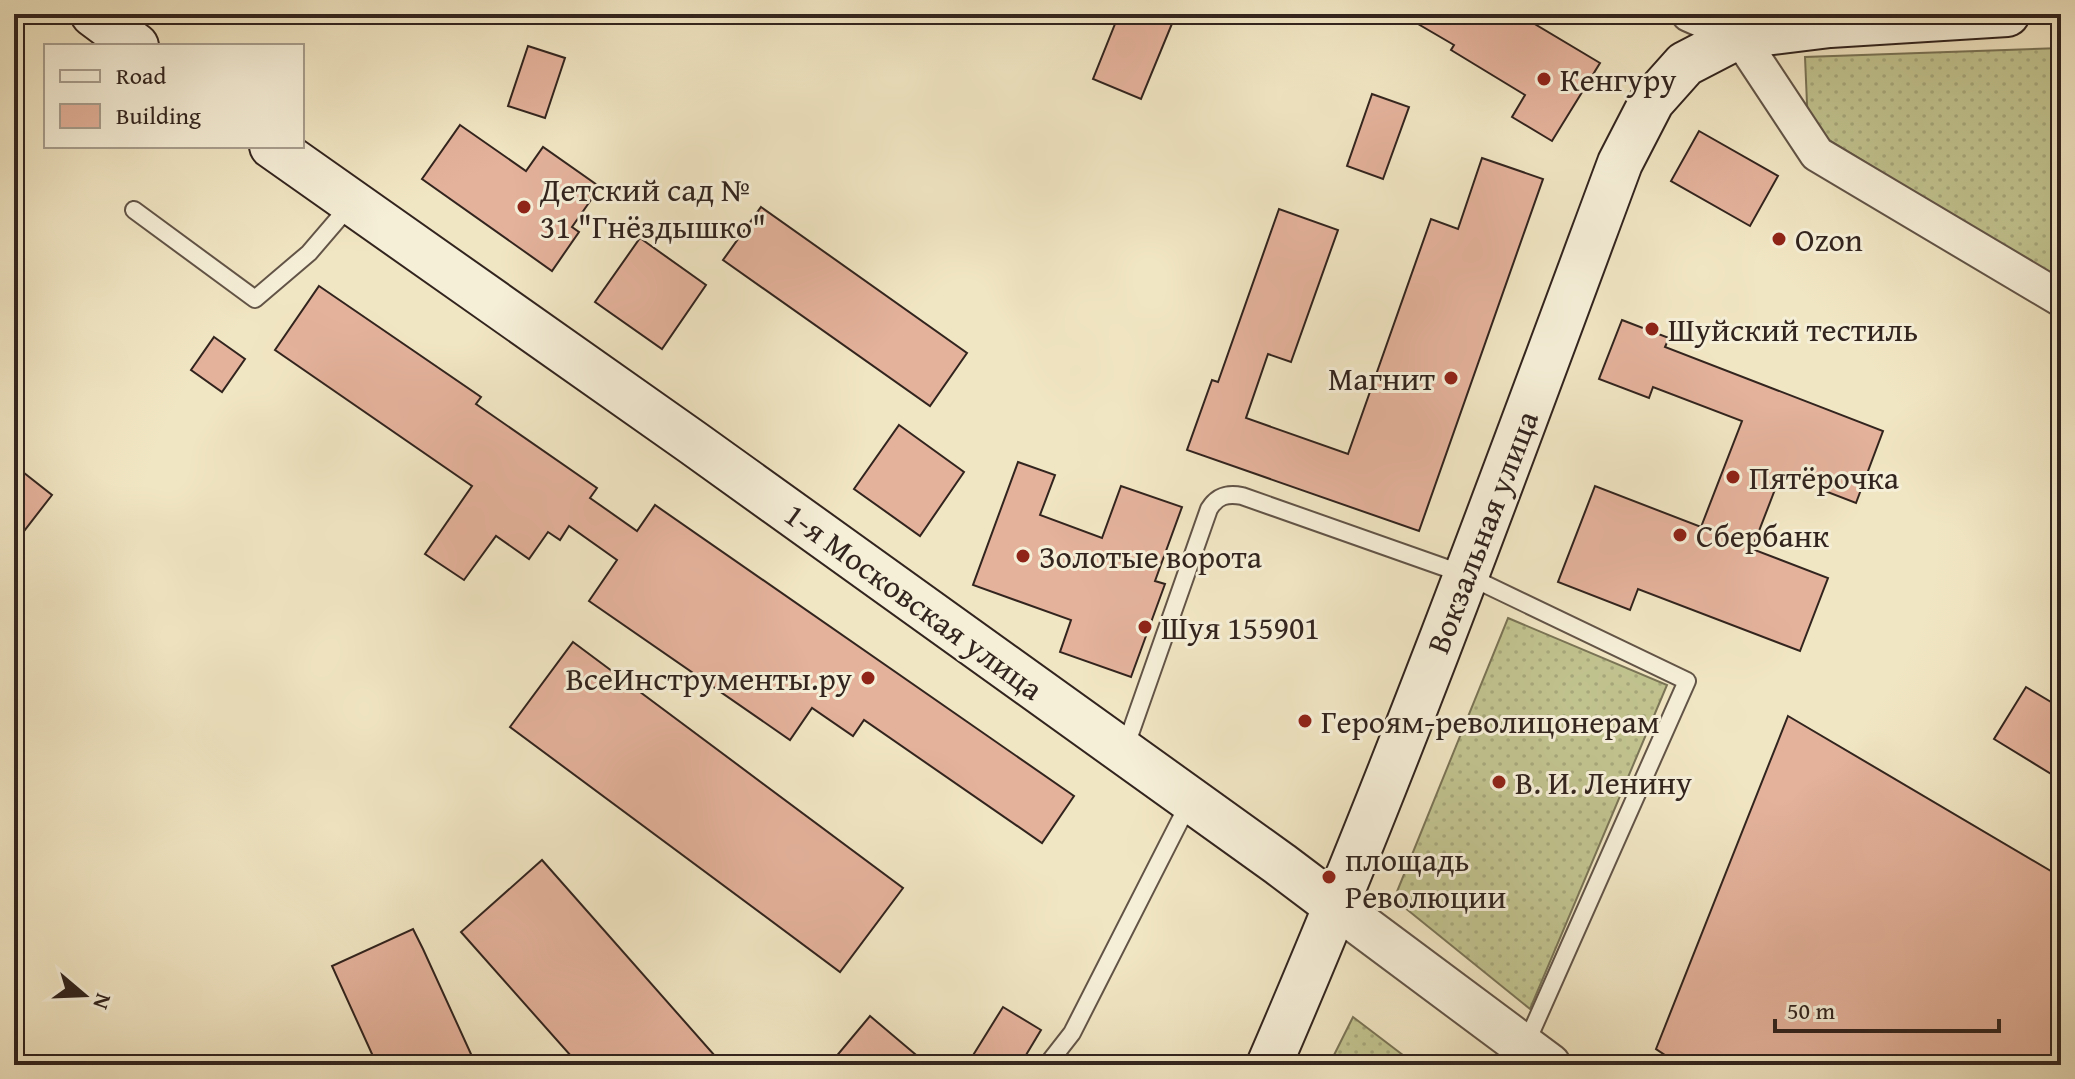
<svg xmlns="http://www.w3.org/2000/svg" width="2075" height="1079" font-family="'Gentium Book Plus',serif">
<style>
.grass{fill:url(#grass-dots);stroke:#7a7456;stroke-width:2}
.building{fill:#e4b29b;stroke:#32241e;stroke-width:2}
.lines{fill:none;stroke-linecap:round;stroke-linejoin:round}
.service-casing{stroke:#625447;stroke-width:20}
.minor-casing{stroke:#625447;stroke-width:38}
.tertiary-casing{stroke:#625447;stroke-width:46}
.secondary-casing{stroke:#32241e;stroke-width:48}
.service{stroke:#f6efd8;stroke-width:16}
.minor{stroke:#f6efd8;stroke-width:34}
.tertiary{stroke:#f6efd8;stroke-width:42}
.secondary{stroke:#f6efd8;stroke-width:44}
.poi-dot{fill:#8f2418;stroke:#f6efd8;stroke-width:3}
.labels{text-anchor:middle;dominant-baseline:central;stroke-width:6;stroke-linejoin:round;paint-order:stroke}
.poi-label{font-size:32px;fill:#32241e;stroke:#f6efd8;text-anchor:start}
.street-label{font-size:32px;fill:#32241e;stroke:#f6efd8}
</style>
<defs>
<pattern id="grass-dots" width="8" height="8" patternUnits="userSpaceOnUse" patternTransform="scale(2)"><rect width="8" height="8" fill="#c1c38f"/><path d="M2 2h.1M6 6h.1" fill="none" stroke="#a6a77b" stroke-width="1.8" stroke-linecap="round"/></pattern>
</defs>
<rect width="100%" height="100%" fill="#f1e6c3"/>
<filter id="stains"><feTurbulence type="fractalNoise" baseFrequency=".0025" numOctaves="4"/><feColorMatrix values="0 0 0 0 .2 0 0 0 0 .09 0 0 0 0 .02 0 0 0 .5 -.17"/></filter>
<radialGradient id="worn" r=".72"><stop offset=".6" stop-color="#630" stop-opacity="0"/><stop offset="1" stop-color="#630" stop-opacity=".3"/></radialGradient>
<g class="grass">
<polygon points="2061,48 2061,282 1808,127 1805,57"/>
<polygon points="1508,618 1667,685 1530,1009 1394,899"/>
<polygon points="1353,1017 1416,1065 1329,1065"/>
</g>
<g class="building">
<polygon points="1119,14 1176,14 1141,99 1093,79"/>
<polygon points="1401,14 1518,14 1600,63 1552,141 1512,117 1525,95 1451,50 1454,45"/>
<polygon points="528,46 565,58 545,118 508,106"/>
<polygon points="1372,94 1409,107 1383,179 1347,166"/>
<polygon points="460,125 526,171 543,147 600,187 572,227 579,232 552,271 422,179"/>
<polygon points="1699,131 1778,176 1750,226 1671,181"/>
<polygon points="1482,158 1543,179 1419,531 1187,450 1212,380 1218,382 1279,209 1338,230 1291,362 1268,354 1246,418 1348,454 1431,219 1458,229"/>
<polygon points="761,207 967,353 930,406 723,260"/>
<polygon points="640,238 706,285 662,349 595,302"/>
<polygon points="319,286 481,397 476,404 597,488 590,498 637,531 655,505 1074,796 1042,843 864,720 853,736 812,708 790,740 589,601 617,560 569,526 560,540 548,532 529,559 496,536 464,580 425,554 472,486 275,350"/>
<polygon points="1622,320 1669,338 1665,347 1883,431 1856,503 1781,474 1752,549 1828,578 1800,651 1638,589 1630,610 1558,582 1595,486 1701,527 1742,421 1653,387 1649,398 1599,379"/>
<polygon points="214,337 245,359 222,392 191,370"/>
<polygon points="899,425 964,472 920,536 854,489"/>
<polygon points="1018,462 1055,475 1040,515 1102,538 1121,486 1182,507 1155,581 1165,584 1131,677 1060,652 1071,620 973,585"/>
<polygon points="14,465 52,495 14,544"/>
<polygon points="573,642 903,888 840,972 510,727"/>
<polygon points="2026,687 2061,708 2061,780 1994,739"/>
<polygon points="1788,716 2061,877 2061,1065 1680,1065 1656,1049"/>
<polygon points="542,860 723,1065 579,1065 461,932"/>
<polygon points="413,929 423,949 476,1065 377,1065 332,966"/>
<polygon points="1003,1007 1041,1030 1020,1065 967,1065"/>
<polygon points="870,1016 928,1065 829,1065"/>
</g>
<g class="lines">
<g class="service-casing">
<g id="service">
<polyline points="134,210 255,299 309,253 351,204"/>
<path d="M 1124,751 L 1209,509 C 1217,496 1227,493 1242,496 L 1466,575 L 1687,681 L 1525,1046"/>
<polyline points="1047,1065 1072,1033 1189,803"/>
</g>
</g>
<g class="minor-casing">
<polyline id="minor" points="1689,14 1739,36 1817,154 2061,299"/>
</g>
<g class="tertiary-casing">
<polyline id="tertiary" points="1337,907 1549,1065"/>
</g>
<g class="secondary-casing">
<g id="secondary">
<polyline points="93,14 136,46"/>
<polyline points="272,146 692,442 1280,864 1337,907"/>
<path d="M 1269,1065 C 1397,769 1508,465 1620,163 L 1652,101 L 1685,64 L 1739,36 L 1830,25 L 2007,14"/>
</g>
</g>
<use href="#service" class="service"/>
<use href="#minor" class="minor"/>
<use href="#tertiary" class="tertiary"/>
<use href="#secondary" class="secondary"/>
</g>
<g class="poi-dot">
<circle cx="1544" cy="79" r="8"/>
<circle cx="524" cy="207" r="8"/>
<circle cx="1779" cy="239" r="8"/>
<circle cx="1652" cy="329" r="8"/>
<circle cx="1451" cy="378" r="8"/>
<circle cx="1733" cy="477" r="8"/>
<circle cx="1680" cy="535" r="8"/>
<circle cx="1023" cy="556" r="8"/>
<circle cx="1145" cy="627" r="8"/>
<circle cx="868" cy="678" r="8"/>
<circle cx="1305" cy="721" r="8"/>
<circle cx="1499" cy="782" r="8"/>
<circle cx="1329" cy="877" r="8"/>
</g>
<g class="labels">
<g class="poi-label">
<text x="1560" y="79">Кенгуру</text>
<text x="540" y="189">Детский сад №<tspan x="540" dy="37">31 "Гнёздышко"</tspan></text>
<text x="1795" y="239">Ozon</text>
<text x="1668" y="329">Шуйский тестиль</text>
<text x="1435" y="378" text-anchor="end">Магнит</text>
<text x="1749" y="477">Пятёрочка</text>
<text x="1696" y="535">Сбербанк</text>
<text x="1039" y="556">Золотые ворота</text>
<text x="1161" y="627">Шуя 155901</text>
<text x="852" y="678" text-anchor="end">ВсеИнструменты.ру</text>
<text x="1321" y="721">Героям-револицонерам</text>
<text x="1515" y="782">В. И. Ленину</text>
<text x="1345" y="859">площадь<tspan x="1345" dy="37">Революции</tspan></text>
</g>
<g class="street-label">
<text transform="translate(1482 532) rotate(-69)">Вокзальная улица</text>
<text transform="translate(914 601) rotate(36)">1-я Московская улица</text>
</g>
</g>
<rect width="2075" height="1079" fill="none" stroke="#f1e6c3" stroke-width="48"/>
<rect x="16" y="16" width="2043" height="1047" fill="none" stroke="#32241e" stroke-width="4"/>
<rect x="24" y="24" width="2027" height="1031" fill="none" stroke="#32241e" stroke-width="2"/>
<rect x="44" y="44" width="260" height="104" fill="#f6efd8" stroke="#a89e8e" stroke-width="2"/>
<rect x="60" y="70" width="40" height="12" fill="#f6efd8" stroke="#a89e8e" stroke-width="2"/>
<text x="116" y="84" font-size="24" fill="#32241e">Road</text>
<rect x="60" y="104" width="40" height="24" fill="#e4b29b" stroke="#a89e8e" stroke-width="2"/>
<text x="116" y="124" font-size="24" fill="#32241e">Building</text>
<g transform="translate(84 995) rotate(109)" stroke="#f6efd8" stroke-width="6" paint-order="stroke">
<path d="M0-6L14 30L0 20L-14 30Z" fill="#32241e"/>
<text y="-12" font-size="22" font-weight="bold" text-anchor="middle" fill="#32241e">N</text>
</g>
<path d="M1775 1019v12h224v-12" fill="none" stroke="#32241e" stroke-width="4"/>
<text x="1787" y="1019" font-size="24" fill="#32241e" stroke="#f6efd8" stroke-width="6" paint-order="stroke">50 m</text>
<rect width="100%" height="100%" filter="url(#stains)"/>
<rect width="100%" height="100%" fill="url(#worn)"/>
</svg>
